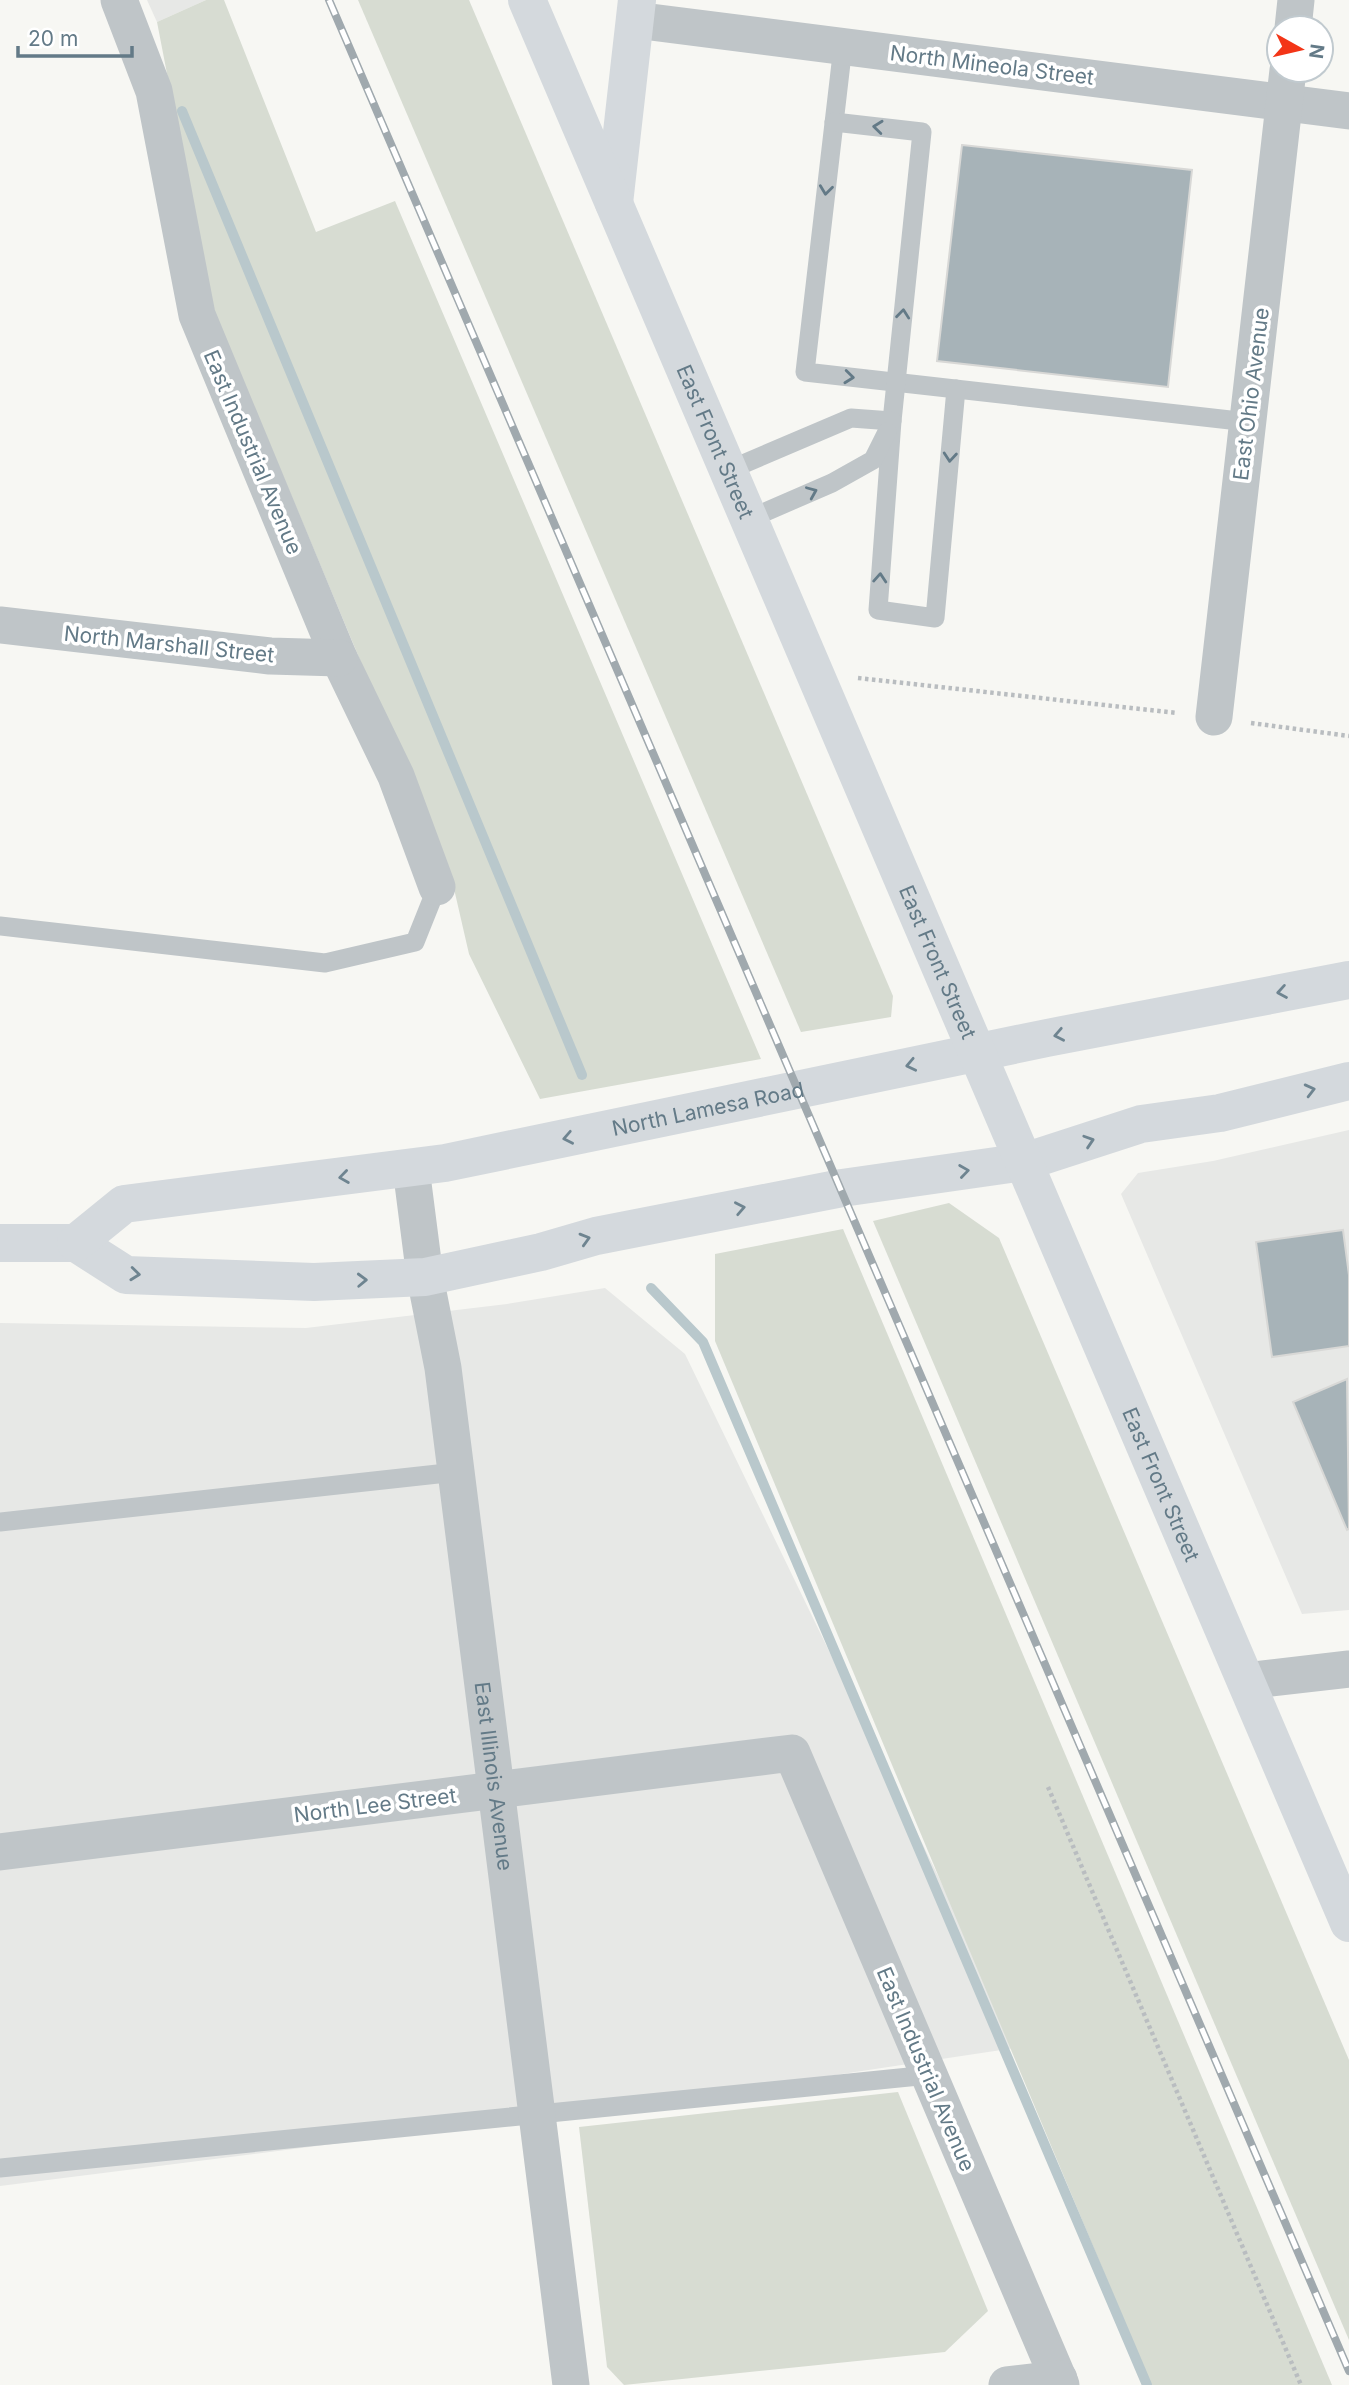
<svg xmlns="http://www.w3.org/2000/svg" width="1349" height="2385" font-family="Inter,sans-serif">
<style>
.built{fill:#e7e8e6}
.green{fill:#d7dcd2}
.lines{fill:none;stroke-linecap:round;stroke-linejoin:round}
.stream{stroke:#b9c8cc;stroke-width:10}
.building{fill:#a7b3b8;stroke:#d8d8d6;stroke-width:2}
.path{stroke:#b9bdc0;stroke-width:4.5;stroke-dasharray:3.5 3.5;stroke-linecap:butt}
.lane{stroke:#bfc5c8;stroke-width:19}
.street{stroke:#bfc5c8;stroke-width:37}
.secondary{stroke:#d4d9dd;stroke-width:38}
.primary{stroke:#d4d9dd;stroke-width:38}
.rail-casing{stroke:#a0a9ae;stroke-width:8}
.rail{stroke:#fff;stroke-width:5;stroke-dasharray:16;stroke-linecap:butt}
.oneway{stroke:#637a87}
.oneway2{stroke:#6e8490}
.labels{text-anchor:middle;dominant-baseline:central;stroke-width:7;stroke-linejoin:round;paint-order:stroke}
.street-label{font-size:21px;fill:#637a87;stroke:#fff}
</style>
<rect width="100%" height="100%" fill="#f7f7f3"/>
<g class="built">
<polygon points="147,0 206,0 157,22"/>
<polygon points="1349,1130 1349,1610 1302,1614 1121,1194 1138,1173 1213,1161"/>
<polygon points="605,1288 685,1354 1021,2047 610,2109 0,2186 0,1323 306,1328 507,1304"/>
</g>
<g class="green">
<polygon points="206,0 224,0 316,232 395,201 761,1059 540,1099 469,954 452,880 212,306 157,22"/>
<polygon points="358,0 469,0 893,996 891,1017 801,1032"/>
<polygon points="949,1203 999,1238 1349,2060 1349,2340 873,1221"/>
<polygon points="843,1229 1332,2385 1151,2385 715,1341 715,1254"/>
<polygon points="898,2092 988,2311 945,2352 624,2385 607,2367 579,2127"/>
</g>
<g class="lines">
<g class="stream">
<polyline points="182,111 582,1075"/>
<polyline points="651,1288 703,1342 1147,2385"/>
</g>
</g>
<g class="building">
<polygon points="962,145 1192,170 1168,387 937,361"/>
<polygon points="1343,1230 1349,1275 1349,1346 1272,1357 1256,1242"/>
<polygon points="1347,1379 1349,1529 1347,1530 1293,1402"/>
</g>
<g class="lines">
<g class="path">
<polyline points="858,678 1177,713"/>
<polyline points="1251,723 1349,736"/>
<polyline points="1048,1787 1301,2385"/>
</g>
<g class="lane">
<polyline points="843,46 805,372 1248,422"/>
<polyline points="834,122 922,132 892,421 878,610 935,618 956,389"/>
<polyline points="729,470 851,418 892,421"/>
<polyline points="749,519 832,483 873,460 887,432"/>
<polyline points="0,926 325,963 415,942 437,887"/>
<polyline points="0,1522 456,1472"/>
<polyline points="0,2168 929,2075"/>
</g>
<g class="street">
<polyline points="119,0 154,91 197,315 339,658 396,776 437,887"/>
<polyline points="635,20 1349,111"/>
<polyline points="1293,28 1296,0"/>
<polyline points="0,625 270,656 339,658"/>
<polyline points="1214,717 1288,70"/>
<path id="s1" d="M 411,1168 L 425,1277 L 443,1368 L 571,2385"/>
<polyline points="1246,1681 1349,1669"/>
<polyline points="0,1852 792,1753 1061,2385"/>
<polyline points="1007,2385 1059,2379"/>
</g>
<g class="secondary">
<polyline points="614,203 637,0"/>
<polyline points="0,1243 76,1243 126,1275 314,1282 425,1277 541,1252 596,1236 842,1188 1024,1162 1141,1124 1220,1113 1349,1081"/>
<path id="s2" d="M 76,1243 L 124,1204 L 445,1163 L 1047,1038 L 1349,980"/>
</g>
<path class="primary" id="s3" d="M 527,0 L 1349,1923"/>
<g class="rail-casing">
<polyline id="rail" points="329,0 1349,2371"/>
</g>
<use href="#rail" class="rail"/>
</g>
<defs><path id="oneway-chevron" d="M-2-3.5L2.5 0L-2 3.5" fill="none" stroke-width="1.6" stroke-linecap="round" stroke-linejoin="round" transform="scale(1.75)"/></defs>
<g class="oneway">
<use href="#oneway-chevron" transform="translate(878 127) rotate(-174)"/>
<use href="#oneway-chevron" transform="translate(826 190) rotate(97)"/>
<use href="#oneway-chevron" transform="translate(903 314) rotate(-84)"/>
<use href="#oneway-chevron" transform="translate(849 377) rotate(6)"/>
<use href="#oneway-chevron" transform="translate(950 457) rotate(95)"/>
<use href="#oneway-chevron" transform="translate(812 492) rotate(-23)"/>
<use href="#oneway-chevron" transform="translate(880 578) rotate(-86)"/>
</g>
<g class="oneway2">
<use href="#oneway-chevron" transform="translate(1282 992) rotate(170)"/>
<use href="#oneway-chevron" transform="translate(1059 1035) rotate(169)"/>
<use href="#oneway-chevron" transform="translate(911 1065) rotate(168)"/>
<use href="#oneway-chevron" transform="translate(1310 1090) rotate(-14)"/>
<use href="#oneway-chevron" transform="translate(568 1138) rotate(169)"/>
<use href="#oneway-chevron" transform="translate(1089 1141) rotate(-18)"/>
<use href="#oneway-chevron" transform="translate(964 1171) rotate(-8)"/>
<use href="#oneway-chevron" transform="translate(344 1177) rotate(172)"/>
<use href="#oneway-chevron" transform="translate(740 1208) rotate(-11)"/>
<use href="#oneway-chevron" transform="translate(585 1239) rotate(-16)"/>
<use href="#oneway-chevron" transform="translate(135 1274) rotate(6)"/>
<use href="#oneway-chevron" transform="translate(362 1280) rotate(-2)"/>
</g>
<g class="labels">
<g class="street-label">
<text transform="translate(992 65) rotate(7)">North Mineola Street</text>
<text transform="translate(1251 394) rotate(-83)">East Ohio Avenue</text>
<text stroke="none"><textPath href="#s3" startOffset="480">East Front Street</textPath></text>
<text transform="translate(253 452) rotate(67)">East Industrial Avenue</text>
<text transform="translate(169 644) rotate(6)">North Marshall Street</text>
<text stroke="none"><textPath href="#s3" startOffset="1046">East Front Street</textPath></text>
<text stroke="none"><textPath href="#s2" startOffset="654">North Lamesa Road</textPath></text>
<text stroke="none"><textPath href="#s3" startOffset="1614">East Front Street</textPath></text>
<text stroke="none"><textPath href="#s1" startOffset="614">East Illinois Avenue</textPath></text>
<text transform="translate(375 1805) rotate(-7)">North Lee Street</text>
<text transform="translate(926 2069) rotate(67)">East Industrial Avenue</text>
</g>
</g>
<g transform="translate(1300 49) rotate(98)"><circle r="33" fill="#ffffff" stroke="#c1cacf" stroke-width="2"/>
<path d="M0-5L12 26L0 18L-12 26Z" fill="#f33517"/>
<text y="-10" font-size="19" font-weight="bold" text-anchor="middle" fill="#637a87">N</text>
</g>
<path d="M18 46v10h114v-10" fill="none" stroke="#637a87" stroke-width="3.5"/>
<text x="28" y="46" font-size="21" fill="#637a87" stroke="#ffffff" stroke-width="5" paint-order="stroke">20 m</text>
</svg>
